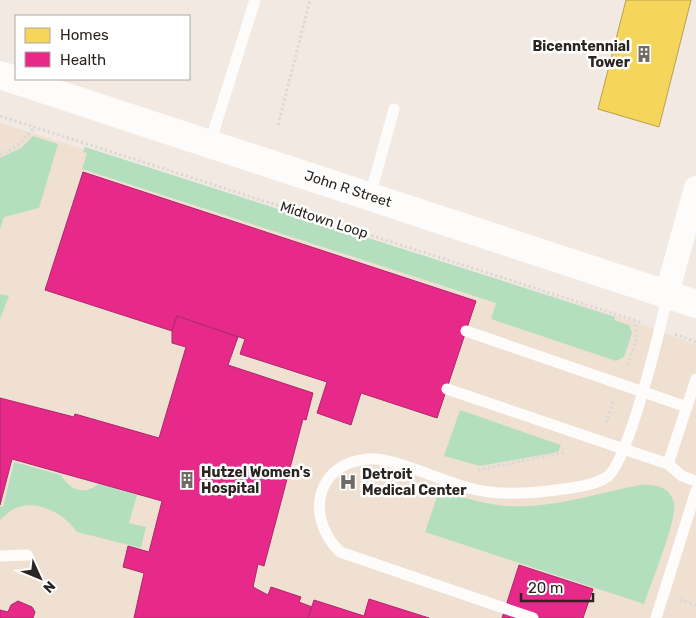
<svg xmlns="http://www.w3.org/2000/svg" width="696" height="618" font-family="Rubik,sans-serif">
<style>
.built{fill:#efe0d2}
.green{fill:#b4dfbe}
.homes{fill:#f6d55c;stroke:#b9a04a}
.health{fill:#e7298a;stroke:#ae286a}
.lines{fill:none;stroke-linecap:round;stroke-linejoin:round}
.path{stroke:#dcd9d7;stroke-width:3;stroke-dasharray:2.5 2.5;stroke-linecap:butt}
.lane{stroke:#fdfcfb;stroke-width:11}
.street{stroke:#fdfcfb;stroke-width:24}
.secondary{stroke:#fdfcfb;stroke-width:28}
.labels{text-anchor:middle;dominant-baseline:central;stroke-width:5;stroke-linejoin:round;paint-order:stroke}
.poi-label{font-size:14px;font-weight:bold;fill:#2a2520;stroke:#fff;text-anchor:start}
.street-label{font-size:14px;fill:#2a2520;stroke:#fff}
</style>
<rect width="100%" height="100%" fill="#f2eae2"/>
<polygon class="built" points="0,123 635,322 696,345 696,618 0,618"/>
<g class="green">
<polygon points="33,136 58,144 39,208 4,217 0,229 0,158 21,148"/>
<polygon points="85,147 615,317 614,320 629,325 632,333 624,357 616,361 491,319 496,303 82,169 87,153 83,152"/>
<polygon points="0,294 9,296 0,319"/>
<polygon points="460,410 561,445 558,452 480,466 444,456"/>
<path d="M 14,462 L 61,475 C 70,490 83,496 99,484 L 137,495 L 129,523 L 146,527 L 141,548 L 77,532 C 64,513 34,497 12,510 C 8,512 4,517 0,520 L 0,506 L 3,507 Z"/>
<path d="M 640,485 C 654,484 670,486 674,503 C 678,518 650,586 644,604 L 425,532 L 439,491 C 456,495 474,501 491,504 C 540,513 592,494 640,485 Z"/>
</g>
<polygon class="homes" points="626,0 691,0 659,127 598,109"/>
<g class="health">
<polygon points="83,172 476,301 437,418 361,393 351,425 317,413 327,382 240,354 245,339 177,316 172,331 45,290"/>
<polygon points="177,316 238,337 228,365 313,393 306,420 303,419 264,566 258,564 253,587 268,595 271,587 301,597 299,602 312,607 308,618 134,618 144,573 123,567 128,546 149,552 162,501 12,459 0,505 0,398 74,417 75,414 159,438 186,347 172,343 172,331"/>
<polygon points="519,565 593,589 583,618 502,618"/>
<polygon points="369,599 429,618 308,618 314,600 364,616"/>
<polygon points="18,601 32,607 35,612 33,618 0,618 0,610 8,612 11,605"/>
</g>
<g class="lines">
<g class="path">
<polyline points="0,116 643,323"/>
<polyline points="278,125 310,0"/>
<polyline points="0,155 17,146 35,127"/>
<polyline points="675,334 696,342"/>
<polyline points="627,365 637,339 635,321"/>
<polyline points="606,423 614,399"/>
<polyline points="478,470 562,453 564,448"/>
<polyline points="680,600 696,605"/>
</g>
<g class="lane">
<polyline points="210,143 255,0"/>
<polyline points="370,196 394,109"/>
<polyline points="466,331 687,407"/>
<polyline points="447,389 668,464 682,476 696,481"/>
<polyline points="668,464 696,379"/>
<polyline points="0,556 27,555"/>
<path d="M 533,618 L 340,552 C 305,518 315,463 368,459 C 391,457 438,479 462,486 C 493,496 524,494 556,490 C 572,488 593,486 607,477 C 628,462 662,325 667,295"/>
<polyline points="656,618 696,491"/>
</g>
<polyline class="street" points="667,293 696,188"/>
<polyline class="secondary" points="0,75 696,304"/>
</g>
<defs>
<g id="building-bare" transform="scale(1.35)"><path d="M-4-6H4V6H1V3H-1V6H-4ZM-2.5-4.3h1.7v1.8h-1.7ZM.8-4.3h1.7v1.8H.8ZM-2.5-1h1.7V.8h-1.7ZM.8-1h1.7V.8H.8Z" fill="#706a64" stroke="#fff" stroke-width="2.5" paint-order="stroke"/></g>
<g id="hospital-bare" transform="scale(1.35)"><path d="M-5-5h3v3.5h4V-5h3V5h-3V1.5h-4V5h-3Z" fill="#706a64" stroke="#fff" stroke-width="2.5" paint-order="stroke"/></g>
</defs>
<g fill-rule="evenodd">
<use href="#building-bare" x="644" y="54"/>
<use href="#building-bare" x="187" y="480"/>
<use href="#hospital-bare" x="348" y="482"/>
</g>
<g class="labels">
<g class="poi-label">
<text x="630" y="46" text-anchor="end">Bicenntennial<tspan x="630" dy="16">Tower</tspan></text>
<text x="201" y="472">Hutzel Women's<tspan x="201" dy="16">Hospital</tspan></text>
<text x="362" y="474">Detroit<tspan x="362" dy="16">Medical Center</tspan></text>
</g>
<g class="street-label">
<text transform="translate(348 189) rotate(18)">John R Street</text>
<text transform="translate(324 220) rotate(18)">Midtown Loop</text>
</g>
</g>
<rect x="15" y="15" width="175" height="65" fill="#ffffff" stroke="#aaa8a6"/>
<rect x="25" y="28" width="25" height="15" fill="#f6d55c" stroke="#aaa8a6"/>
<text x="60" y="40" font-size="15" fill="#2a2520">Homes</text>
<rect x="25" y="52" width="25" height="15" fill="#e7298a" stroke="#aaa8a6"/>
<text x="60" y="65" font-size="15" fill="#2a2520">Health</text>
<g transform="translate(40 578) rotate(134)" stroke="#ffffff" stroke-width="4" paint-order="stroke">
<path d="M0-4L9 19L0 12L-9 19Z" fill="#2a2520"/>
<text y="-8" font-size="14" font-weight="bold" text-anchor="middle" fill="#2a2520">N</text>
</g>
<path d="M521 593v8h72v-8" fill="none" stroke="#2a2520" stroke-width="2.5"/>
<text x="528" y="593" font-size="15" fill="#2a2520" stroke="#ffffff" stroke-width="4" paint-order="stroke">20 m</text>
</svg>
